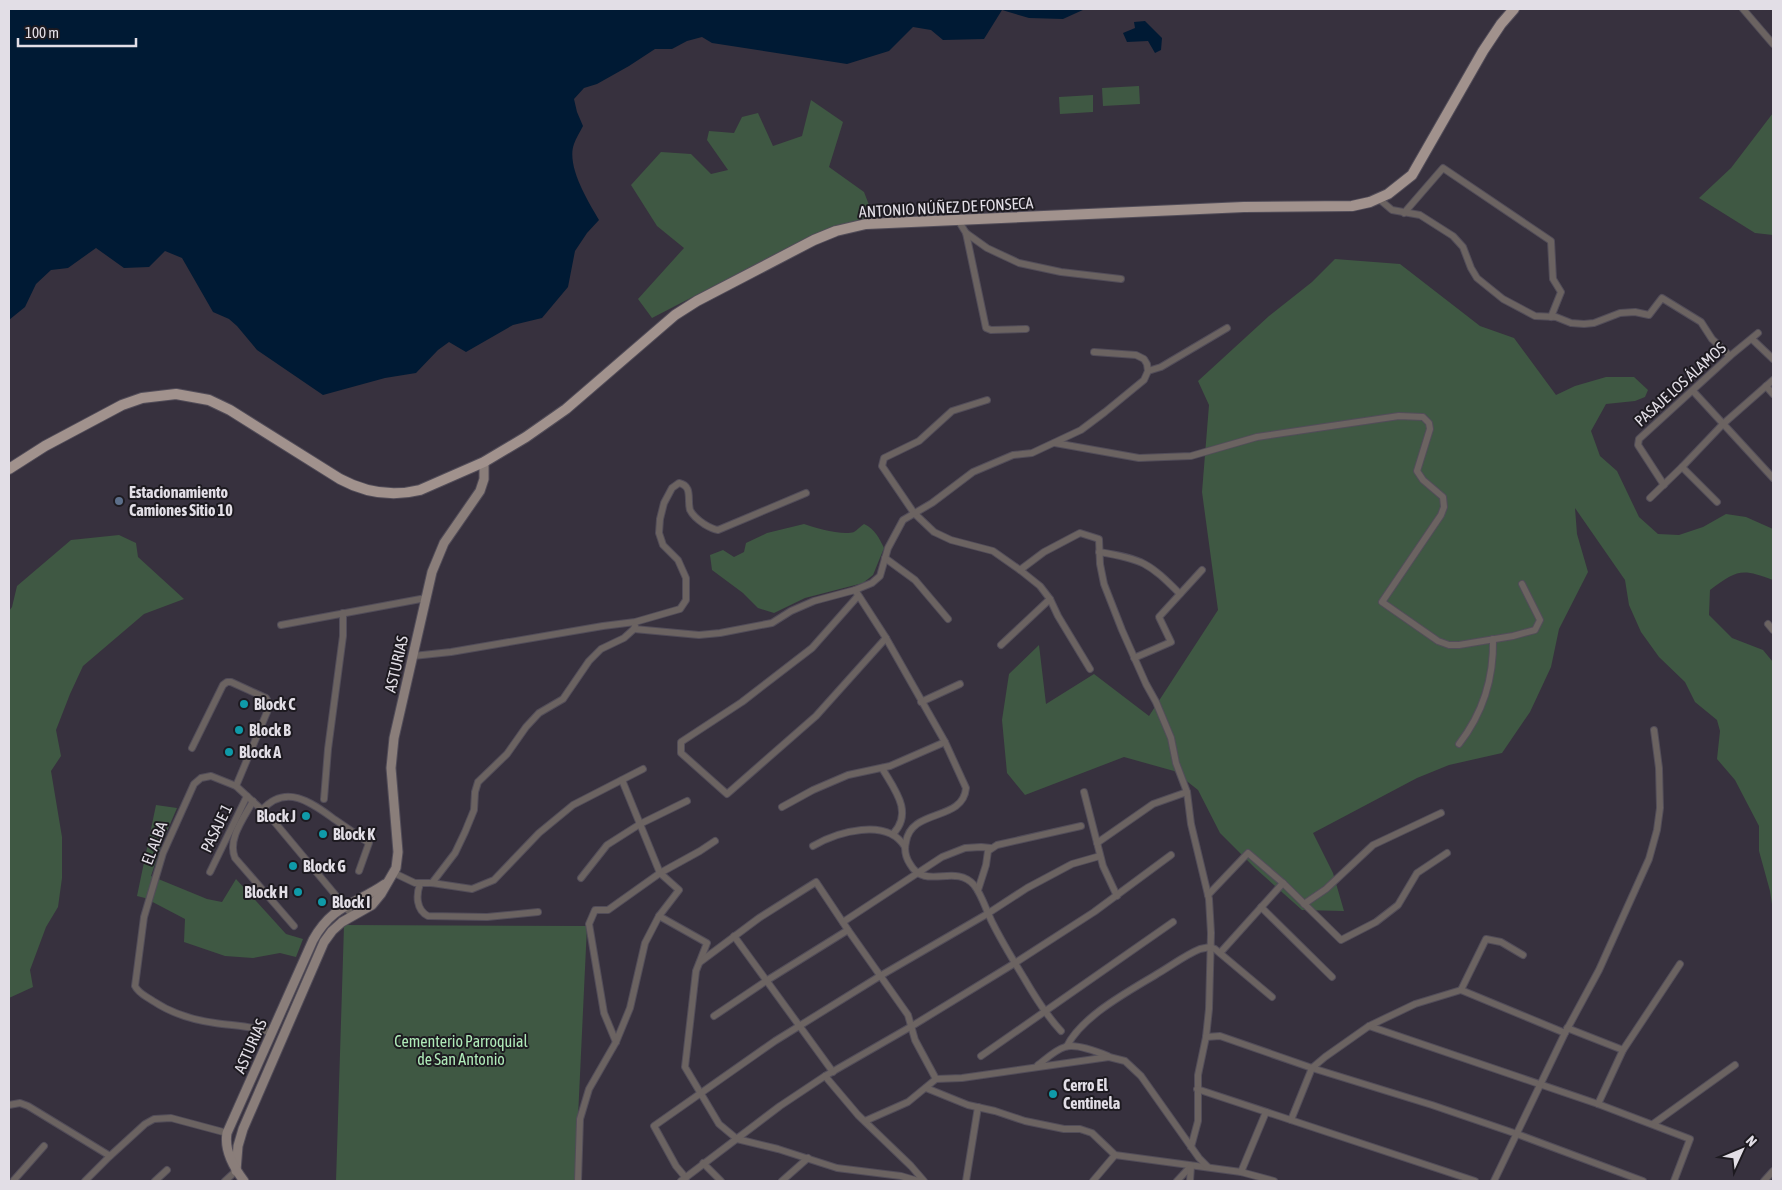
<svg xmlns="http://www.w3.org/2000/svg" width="1782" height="1190" font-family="'Asap Condensed',sans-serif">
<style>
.green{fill:#3f5843}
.water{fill:#001a34}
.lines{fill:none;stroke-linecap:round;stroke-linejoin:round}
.street-casing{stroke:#524d59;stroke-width:8}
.secondary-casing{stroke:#524d59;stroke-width:11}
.primary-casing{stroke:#524d59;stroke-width:12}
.street{stroke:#6b6361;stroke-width:6}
.secondary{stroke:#8a7e7a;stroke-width:9}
.primary{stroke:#a1928d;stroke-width:10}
.service-dot{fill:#5c6f8a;stroke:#1d1a20;stroke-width:2}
.culture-dot{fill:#0f9aa8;stroke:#1d1a20;stroke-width:2}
.labels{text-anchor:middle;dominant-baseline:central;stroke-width:4;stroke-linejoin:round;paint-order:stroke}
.street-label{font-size:16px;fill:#e2dee6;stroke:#1d1a20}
.poi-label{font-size:16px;font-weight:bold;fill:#e2dee6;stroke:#1d1a20;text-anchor:start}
.park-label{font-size:16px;fill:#afeab8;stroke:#1d1a20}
</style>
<rect width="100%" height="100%" fill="#37313e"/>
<g class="green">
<polygon points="1139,86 1140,104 1103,106 1102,88"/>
<polygon points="1093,95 1093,112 1060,114 1059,97"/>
<polygon points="811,100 843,122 829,167 864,192 874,218 814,234 652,318 638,299 684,248 657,226 631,185 661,152 691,154 711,174 728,170 707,140 709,131 734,133 742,117 758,113 773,146 802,136"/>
<polygon points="1773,113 1773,235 1755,233 1699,198 1731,168"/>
<path d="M 1335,259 L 1400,264 L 1480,326 L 1514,338 L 1556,395 L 1575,386 L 1606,377 L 1634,377 L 1648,390 L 1645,397 L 1635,401 L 1606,404 L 1591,431 L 1600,456 L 1617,471 L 1639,517 L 1658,534 L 1679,535 L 1703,527 L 1726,514 L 1746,517 L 1773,529 L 1773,580 C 1741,568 1737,570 1710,590 L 1709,615 L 1732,638 L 1763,650 L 1773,662 L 1773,911 L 1770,891 L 1759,851 L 1759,826 L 1735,780 L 1717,759 L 1720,731 L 1717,720 L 1695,702 L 1685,682 L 1659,657 L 1641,632 L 1629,605 L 1625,580 L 1575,508 L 1577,534 L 1588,572 L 1559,629 L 1551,667 L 1530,712 L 1502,753 L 1449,765 L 1417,778 L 1313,833 L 1333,873 L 1344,911 L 1302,910 L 1255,868 L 1220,833 L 1198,790 L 1174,771 L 1124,757 L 1025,795 L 1007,773 L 1002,720 L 1009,674 L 1039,645 L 1046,704 L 1094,674 L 1149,716 L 1218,610 L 1202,492 L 1209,405 L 1198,381 L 1269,316 L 1312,282 Z"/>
<path d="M 804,524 C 815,528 843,536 854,532 C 857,530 861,526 864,524 C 875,529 879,538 884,548 L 873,575 L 863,583 L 805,598 L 774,613 L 758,608 L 743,593 L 712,570 L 710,555 L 723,550 L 734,557 L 744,552 L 746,543 L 767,533 Z"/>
<polygon points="119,535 136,543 138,557 184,599 144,614 83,666 70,694 56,730 61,756 51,771 62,837 62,878 58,907 46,927 30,970 33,987 9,998 9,611 12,607 17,586 71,540"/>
<polygon points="156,805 177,808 162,843 151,876 207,899 222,902 236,879 286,934 303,939 296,957 280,953 253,958 225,956 184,942 185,919 145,898 137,896"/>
<polygon points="344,925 587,926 575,1181 336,1181"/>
</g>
<g class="water">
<path d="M 9,9 L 1085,9 L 1063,19 L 1029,18 L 1002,10 L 984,39 L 943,40 L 931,30 L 913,27 L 889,51 L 847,64 L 712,43 L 702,37 L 687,41 L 672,49 L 655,49 L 629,66 L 597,84 L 584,88 L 574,99 L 577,112 L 583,126 C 580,132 576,138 574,144 C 566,166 588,201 599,220 L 587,233 L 575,251 L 568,287 L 542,318 L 513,325 L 466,352 L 449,342 L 438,350 L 416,373 L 385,378 L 323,395 L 257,350 L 237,326 L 229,319 L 213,312 L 182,258 L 165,251 L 149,267 L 124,268 L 96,248 L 68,268 L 51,270 L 36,284 L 25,307 L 9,320 Z"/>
<polygon points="1145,21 1162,38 1161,50 1155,53 1148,41 1127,42 1123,33 1135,28 1134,22"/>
</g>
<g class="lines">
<g class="street-casing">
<g id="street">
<polyline points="1743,9 1773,44"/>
<polyline points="1379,199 1392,210 1420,215 1453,236 1463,247 1471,268 1477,278 1503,299 1535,316 1556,317 1571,323 1584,324 1594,323 1620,313 1635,312 1649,315 1662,298 1701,322 1712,339 1730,356"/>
<polyline points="1404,213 1443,168 1551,241 1553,279 1561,292 1551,317"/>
<polyline points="958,220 966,233 987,248 1019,263 1061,272 1121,279"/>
<polyline points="966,233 986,328 991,330 1026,329"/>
<polyline points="1752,339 1773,359"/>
<polyline points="1148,371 1161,367 1227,328"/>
<polyline points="1766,386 1773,394"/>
<polyline points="1693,391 1773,478"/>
<polyline points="987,400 952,411 919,441 884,458 882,466 914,513 934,532 951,540 993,551 1020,570 1040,586 1050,599 1058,616 1090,669"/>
<polyline points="1055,443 1139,458 1191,456 1257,437 1399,416 1423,417 1429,423 1430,429 1417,471 1423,480 1443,497 1444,507 1441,515 1382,602 1438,641 1449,645 1459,645 1513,636 1535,630 1540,620 1522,584"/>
<polyline points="1682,467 1717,502"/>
<polyline points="1664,485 1638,445 1639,439 1730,356 1758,333"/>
<polyline points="1650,498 1682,467 1723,424 1773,380"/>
<path d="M 1099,552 C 1143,559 1149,563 1180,594"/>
<polyline points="885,558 915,580 948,619"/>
<polyline points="1020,570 1044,552 1080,533 1099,539 1100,564 1104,584 1122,630 1146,684 1156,702 1171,738 1176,763 1187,792 1191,824 1209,899 1211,933 1209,1009 1206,1037 1198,1075 1198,1121 1191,1147"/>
<path d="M 855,590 L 886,638 L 945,742 L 966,788 C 963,822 911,808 906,842 C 904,850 906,858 910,864 C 925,891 955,863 974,885 C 982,895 986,910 992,922 C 1002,942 1013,960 1024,978 C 1035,997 1046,1015 1061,1031"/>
<polyline points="858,596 812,648 742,702 681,742 681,753 727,794 816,716 886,638"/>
<polyline points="1768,624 1773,630"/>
<polyline points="281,625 426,598"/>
<polyline points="634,629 699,635 720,633 772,623 791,611 814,601 855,590 872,583 880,576 888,548 903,520 932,503 973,472 1013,455 1032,453 1081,430 1105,412 1144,380 1148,371 1147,364 1144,359 1136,355 1094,352"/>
<polyline points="1001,645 1050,599"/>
<path d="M 413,656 L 451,652 L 603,626 L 635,622 L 680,609 L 686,600 L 686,578 L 678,560 L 663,545 L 659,533 L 660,519 L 664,503 L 672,488 L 679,483 C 693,486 687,499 690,510 C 693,516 698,520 704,524 C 709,527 712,529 718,530 L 806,493"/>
<polyline points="1134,658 1171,642 1159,617 1202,570"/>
<polyline points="921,702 960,684"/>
<path d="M 1459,744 C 1483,713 1494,679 1493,639"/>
<polyline points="192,748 223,685 227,682 231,682 266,698 270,705 236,786"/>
<path d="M 882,768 C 894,789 914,812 893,834"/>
<polyline points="1084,792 1103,866 1117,896"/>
<polyline points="324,799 328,749 343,636 343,613"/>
<path d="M 253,801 C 244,818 227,839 235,858 L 294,926"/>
<polyline points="782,807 813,790 848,775 890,766 945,742"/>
<path d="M 262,810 C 286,783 312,803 334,819 C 346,827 357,835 369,843 L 359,871"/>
<polyline points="1097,843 1153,804 1187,792"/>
<path d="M 813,846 C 837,832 887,817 905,847"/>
<polyline points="210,872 247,796"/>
<polyline points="394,873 415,883 432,883 472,889 494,880 539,833 573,805 643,769"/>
<polyline points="581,878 607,845 640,824 687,801"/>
<polyline points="432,883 455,853 465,832 474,810 475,792 478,782 507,754 526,727 539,713 563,699 589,661 601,649 624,638 634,629 635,626"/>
<path d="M 420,884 C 416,895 416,910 428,916 L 487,917 L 538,912"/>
<polyline points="978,890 986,865 988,851 997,845 1081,826"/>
<polyline points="1208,895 1248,853 1283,883 1341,940 1376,922 1398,905 1417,873 1447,853"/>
<polyline points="1304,904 1326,889 1373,845 1441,813"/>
<polyline points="1261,907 1332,977"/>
<polyline points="659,916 707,943 696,971 685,1067 719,1124 737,1139 778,1149 837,1168 901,1176 918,1181"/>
<polyline points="843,922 942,857 965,848 981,847 991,848"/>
<polyline points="734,936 833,1072"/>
<polyline points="1220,953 1283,883"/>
<polyline points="700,962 759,918 816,882 848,930 908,1015 915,1040 936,1079"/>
<polyline points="1461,990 1486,939 1501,942 1523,955"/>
<polyline points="714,1016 766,981 848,930"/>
<polyline points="1369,1026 1598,1104 1690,1139 1674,1181"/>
<polyline points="1567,1028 1623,1050"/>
<path d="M 272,1033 C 254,1026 235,1026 215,1023 C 193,1020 171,1013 153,1001 C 146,996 139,994 135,986 L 144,917 L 163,853 L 194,784 L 201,778 L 211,776 L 236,786 L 272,819 L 353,916"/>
<polyline points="1206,1037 1220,1036 1312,1068 1432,1105 1517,1134 1643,1181"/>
<polyline points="616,1042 604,1013 589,924 595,910 608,910 660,873 700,851 715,841"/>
<path d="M 1067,1046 C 1082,1016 1129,991 1157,974 C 1171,966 1185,955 1200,949 L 1210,947 L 1215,949 L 1272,997"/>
<polyline points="981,1056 1173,922"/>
<path d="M 1038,1065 C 1046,1059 1055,1050 1065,1047 C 1075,1043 1098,1052 1108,1056"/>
<polyline points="825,1076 858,1115 911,1166 924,1181"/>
<polyline points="926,1088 968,1105 995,1111 1025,1121 1064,1129 1080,1129 1092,1133 1115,1155 1241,1172 1274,1181"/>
<polyline points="1197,1089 1475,1181"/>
<polyline points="1598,1104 1623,1050 1680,964"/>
<polyline points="9,1105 20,1103 28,1106 110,1156"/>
<polyline points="1291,1120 1312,1068 1325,1057 1369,1026 1415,1004 1461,990 1565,1033"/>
<polyline points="865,1121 908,1102 936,1079 962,1078 1109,1057 1125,1061 1141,1076 1199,1158 1208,1167"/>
<polyline points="1653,1124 1735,1065"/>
<polyline points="703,1163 721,1181"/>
<polyline points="1241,1172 1266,1112"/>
<polyline points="686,1178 676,1166 654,1126 775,1041 880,976 987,914 1027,888 1072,864 1100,856"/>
<polyline points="14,1180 44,1146"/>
<polyline points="85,1181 110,1156 145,1124 154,1119 171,1118 227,1133"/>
<polyline points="155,1181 167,1170"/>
<polyline points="225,1181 236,1171"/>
<polyline points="578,1181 580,1119 589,1089 616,1042 630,1008 645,943 659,916 679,890 660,873 622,780"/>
<polyline points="681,1181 780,1106 825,1076 912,1026 1015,963 1094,912 1171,855"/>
<polyline points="782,1181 808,1158"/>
<polyline points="966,1181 978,1107"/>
<polyline points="1093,1181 1115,1155"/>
<polyline points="1177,1181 1191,1166"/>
<polyline points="1190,1181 1191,1166"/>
<polyline points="1494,1181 1565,1033 1599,970 1649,859 1657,830 1660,808 1659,768 1654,730"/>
<polyline points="1764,1181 1773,1171"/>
</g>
</g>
<g class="secondary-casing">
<g id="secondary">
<polyline points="236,1171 238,1146 243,1129 324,942 332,931 342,922 372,905 381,894 396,868 398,852 391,768 394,738 432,572 444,543 480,491 484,479 484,462"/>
<path d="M 244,1181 C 234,1168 224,1150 227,1133 L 313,940 C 333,904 355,905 385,884"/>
</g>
</g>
<g class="primary-casing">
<path id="primary" d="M 9,469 L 45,446 L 122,405 L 142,398 L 176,394 L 209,400 L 230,410 L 340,479 C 366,493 392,497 420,490 L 484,462 L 526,437 L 566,409 L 675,315 L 697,301 L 814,240 L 836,231 L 866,224 L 1244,207 L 1352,206 L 1370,202 L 1388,194 L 1412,175 L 1483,51 L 1501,24 L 1514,9"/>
</g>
<use href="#street" class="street"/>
<use href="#secondary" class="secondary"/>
<use href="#primary" class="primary"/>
</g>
<circle class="service-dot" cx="119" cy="501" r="5"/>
<g class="culture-dot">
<circle cx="244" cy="704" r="5"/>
<circle cx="239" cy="730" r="5"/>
<circle cx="229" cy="752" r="5"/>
<circle cx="306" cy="816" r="5"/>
<circle cx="323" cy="834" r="5"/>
<circle cx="293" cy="866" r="5"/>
<circle cx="298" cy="892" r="5"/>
<circle cx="322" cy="902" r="5"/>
<circle cx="1053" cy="1094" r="5"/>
</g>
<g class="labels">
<g class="street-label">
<text transform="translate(946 207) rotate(-3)">ANTONIO NÚÑEZ DE FONSECA</text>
<text transform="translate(1680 384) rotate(-42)">PASAJE LOS ÁLAMOS</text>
<text transform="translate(396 664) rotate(-77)">ASTURIAS</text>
<text transform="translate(216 828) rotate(-64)">PASAJE 1</text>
<text transform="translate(154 843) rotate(-69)">EL ALBA</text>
<text transform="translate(250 1046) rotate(-66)">ASTURIAS</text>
</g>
<g class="poi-label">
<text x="129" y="492">Estacionamiento<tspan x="129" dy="18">Camiones Sitio 10</tspan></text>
<text x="254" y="704">Block C</text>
<text x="249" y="730">Block B</text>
<text x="239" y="752">Block A</text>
<text x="296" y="816" text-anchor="end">Block J</text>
<text x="333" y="834">Block K</text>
<text x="303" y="866">Block G</text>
<text x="288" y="892" text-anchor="end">Block H</text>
<text x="332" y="902">Block I</text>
<text x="1063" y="1085">Cerro El<tspan x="1063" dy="18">Centinela</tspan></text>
</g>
<g class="park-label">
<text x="461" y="1041">Cementerio Parroquial<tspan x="461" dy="18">de San Antonio</tspan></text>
</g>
</g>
<rect width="1782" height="1190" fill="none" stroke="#e2dee6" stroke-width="20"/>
<g transform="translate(1742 1150) rotate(46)" stroke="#1d1a20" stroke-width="4" paint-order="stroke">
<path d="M0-4L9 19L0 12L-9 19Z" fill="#e2dee6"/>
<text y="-8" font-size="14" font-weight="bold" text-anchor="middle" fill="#e2dee6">N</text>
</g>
<path d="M18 38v8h118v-8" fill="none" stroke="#e2dee6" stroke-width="2.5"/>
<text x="25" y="38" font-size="15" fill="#e2dee6" stroke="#1d1a20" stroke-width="4" paint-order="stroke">100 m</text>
</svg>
